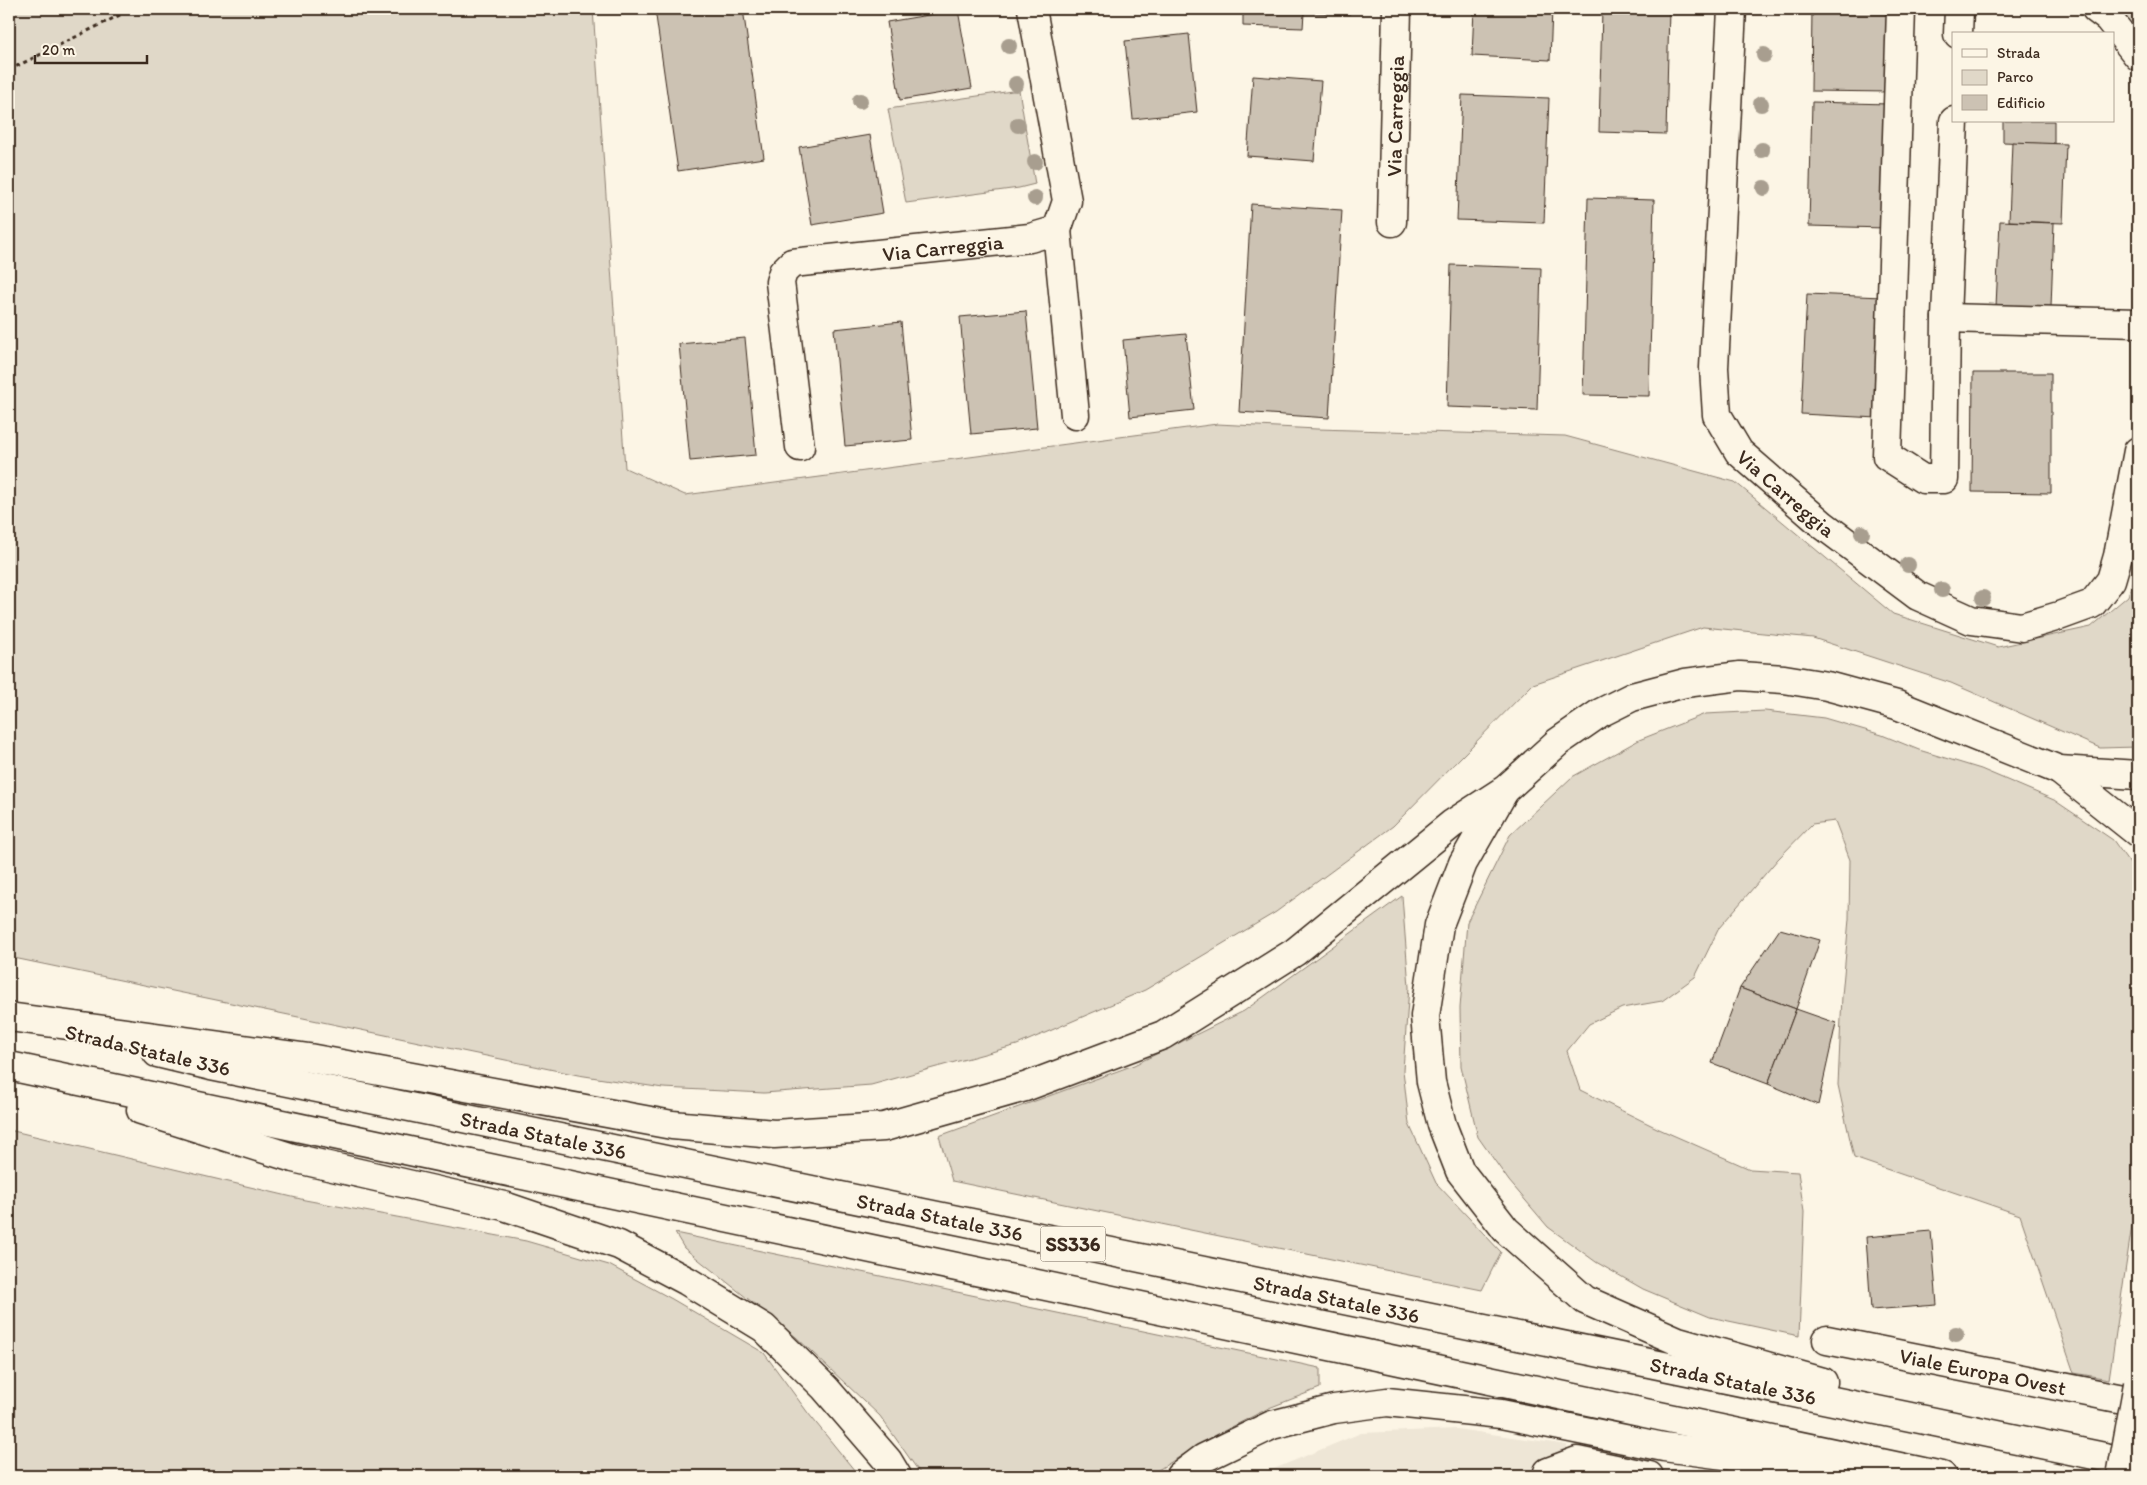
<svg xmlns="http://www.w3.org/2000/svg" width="2147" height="1485" font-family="Itim,sans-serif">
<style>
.built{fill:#eee6d6}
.green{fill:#e0d8c8;stroke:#8e8173}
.building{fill:#ccc2b3;stroke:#3b2a1e}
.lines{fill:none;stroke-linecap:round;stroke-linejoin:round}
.minor-casing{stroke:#3b2a1e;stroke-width:31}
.highway-casing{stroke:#3b2a1e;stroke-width:31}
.path{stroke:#3b2a1e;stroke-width:3;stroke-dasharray:4 4;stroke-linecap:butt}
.minor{stroke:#fcf5e5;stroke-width:28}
.highway{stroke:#fcf5e5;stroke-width:28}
.minor-bridge-casing{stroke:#3b2a1e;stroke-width:31;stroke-linecap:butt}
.minor-bridge{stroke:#fcf5e5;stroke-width:28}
.tree{fill:#a89e8f}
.labels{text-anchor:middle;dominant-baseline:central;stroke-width:4;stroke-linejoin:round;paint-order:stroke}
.shield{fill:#fcf5e5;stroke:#75675a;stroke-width:1}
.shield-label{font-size:20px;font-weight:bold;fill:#3b2a1e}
.street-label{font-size:21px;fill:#3b2a1e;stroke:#fcf5e5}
</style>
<rect width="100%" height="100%" fill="#fcf5e5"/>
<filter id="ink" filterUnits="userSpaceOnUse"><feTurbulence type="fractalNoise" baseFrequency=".02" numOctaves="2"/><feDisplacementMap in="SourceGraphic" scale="10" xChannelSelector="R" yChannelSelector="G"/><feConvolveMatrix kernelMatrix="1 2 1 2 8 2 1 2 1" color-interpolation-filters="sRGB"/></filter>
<g filter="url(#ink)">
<polygon class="built" points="1457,1429 1567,1445 1569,1476 1257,1476 1361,1433"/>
<g class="green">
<polygon points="9,9 593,9 625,468 685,495 1217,424 1317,429 1565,436 1735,482 1893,614 1998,647 2091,627 2128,596 2138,563 2138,747 2100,748 1951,683 1813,638 1703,627 1533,684 1393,826 1276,912 1145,990 1017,1045 871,1085 764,1093 663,1088 578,1075 9,957"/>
<polygon points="2117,9 2138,9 2138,33"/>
<polygon points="1019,90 1035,184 1019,188 906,203 888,109"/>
<polygon points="1765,711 1824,718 1882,735 1919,750 1981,769 2054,800 2113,840 2138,875 2138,1185 2109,1379 2074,1373 2020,1215 1854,1158 1838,1085 1842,996 1849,919 1850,860 1835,821 1812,824 1778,859 1719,928 1695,977 1662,1001 1622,1008 1589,1024 1567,1051 1580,1090 1659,1129 1750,1169 1798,1172 1804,1212 1799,1336 1710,1317 1643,1289 1596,1262 1548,1227 1509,1181 1478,1137 1461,1066 1460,1008 1467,922 1510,835 1572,777 1639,740 1705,714"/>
<polygon points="1402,896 1409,987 1403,1070 1409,1124 1436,1183 1501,1252 1482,1290 952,1181 939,1136 1134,1065 1244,1011"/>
<polygon points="9,1130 305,1200 526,1241 609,1265 672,1299 764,1353 808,1413 859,1476 9,1476"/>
<polygon points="675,1233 1320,1368 1320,1388 1269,1408 1216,1435 1148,1476 922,1476 880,1416 796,1337 684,1248"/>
</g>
<g class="building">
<polygon points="655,9 743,9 764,158 678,171"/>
<polygon points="1243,9 1351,9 1350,14 1304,13 1303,28 1243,26"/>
<polygon points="1474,9 1552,9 1550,60 1472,56"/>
<polygon points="1602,9 1669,9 1666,134 1599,132"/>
<polygon points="1812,9 1892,9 1891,92 1811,91"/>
<polygon points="958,10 972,88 900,100 887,22"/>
<polygon points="1189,34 1197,112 1133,119 1125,41"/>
<polygon points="1253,76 1321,81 1314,161 1247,156"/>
<polygon points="1462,95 1549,98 1544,223 1457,220"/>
<polygon points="1812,102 1888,104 1885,228 1809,226"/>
<polygon points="2003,121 2054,121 2054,144 2003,142"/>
<polygon points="870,135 883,213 812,225 799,147"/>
<polygon points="2012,142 2066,144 2063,223 2009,221"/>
<polygon points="1588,198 1654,200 1649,396 1583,395"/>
<polygon points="1251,204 1342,210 1329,418 1239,412"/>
<polygon points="2000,221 2054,223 2051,307 1996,306"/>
<polygon points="1451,265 1541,268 1537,410 1447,407"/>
<polygon points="1807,294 1883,297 1877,418 1801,414"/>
<polygon points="1026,311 1037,428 971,434 960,317"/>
<polygon points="901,322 912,440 845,446 834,329"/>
<polygon points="1186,334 1194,410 1130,417 1123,340"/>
<polygon points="745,338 756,455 690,461 679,344"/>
<polygon points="1973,373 2051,373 2051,493 1972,492"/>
<polygon points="1780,929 1820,940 1796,1009 1740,988"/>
<polygon points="1740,988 1796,1009 1768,1084 1712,1063"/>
<polygon points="1796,1009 1836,1023 1818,1105 1768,1084"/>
<polygon points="1931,1231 1937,1305 1871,1310 1866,1237"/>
</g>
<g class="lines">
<g class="minor-casing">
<g id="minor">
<path id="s1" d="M 1732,9 L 1714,368 L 1717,415 L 1739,452 L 1823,525 L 1918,596 L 1971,620 L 2022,627 L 2059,616 L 2092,604 L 2111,580 L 2118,556 L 2138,451"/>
<polyline points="1901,9 1887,456 1923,479 1944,479 1946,318 1954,121"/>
<polyline points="2096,9 2108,18 2138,56"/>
<polyline points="1958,34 1959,9"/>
<path id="s2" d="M 1392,222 L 1397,9"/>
<polyline points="1057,230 1075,415"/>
<polyline points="1946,318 2138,323"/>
<path id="s3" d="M 800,447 L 780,282 L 783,272 L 792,263 L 1030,238 L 1057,230 L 1067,201 L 1032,9"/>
<path id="s4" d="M 1827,1340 L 2138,1402"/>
<polyline points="1548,1472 1577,1461 1649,1476"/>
</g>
</g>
<g class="highway-casing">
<g id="highway">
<polyline points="2059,770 2138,775"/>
<polyline points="1503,793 1463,863 1439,925 1425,1016 1431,1082 1442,1125 1460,1171 1506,1230 1585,1300 1678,1341 1823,1382"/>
<polyline points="9,1017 309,1058 672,1125 774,1134 884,1127 1025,1087 1163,1035 1295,952 1452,824 1506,789 1558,742 1600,713 1632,697 1685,683 1740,676 1784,679 1827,686 1897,705 2059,770 2138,833"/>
<path id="s5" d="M 157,1053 L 211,1066 L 2138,1464"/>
<polyline points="9,1066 1942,1476"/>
<polyline points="141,1110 293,1158 504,1206 619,1245 687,1281 764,1328 825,1388 888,1461 897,1476"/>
<polyline points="1180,1476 1204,1458 1272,1425 1334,1409 1387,1402 1501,1414 1664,1447 1829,1469"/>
</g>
</g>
<polyline class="path" points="9,70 132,9"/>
<use href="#minor" class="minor"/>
<use href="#highway" class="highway"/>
<g class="minor-bridge-casing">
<polyline id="minor-bridge" points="2121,1476 2138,1384"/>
</g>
<use href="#minor-bridge" class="minor-bridge"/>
</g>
<g class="tree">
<circle cx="1009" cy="46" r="8"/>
<circle cx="1764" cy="55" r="8"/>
<circle cx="1016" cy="84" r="8"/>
<circle cx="860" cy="101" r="8"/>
<circle cx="1761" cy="104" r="8"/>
<circle cx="1018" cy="125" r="8"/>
<circle cx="1762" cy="150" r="8"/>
<circle cx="1035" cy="162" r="8"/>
<circle cx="1764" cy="188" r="8"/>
<circle cx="1035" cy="198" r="8"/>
<circle cx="1862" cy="533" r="8"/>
<circle cx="1908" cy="565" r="8"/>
<circle cx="1942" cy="590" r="8"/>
<circle cx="1983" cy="598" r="8"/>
<circle cx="1956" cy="1334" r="8"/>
</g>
</g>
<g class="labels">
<rect class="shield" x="1040.5" y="1226.5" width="65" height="35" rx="4"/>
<g class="shield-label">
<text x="1073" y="1244">SS336</text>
</g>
<g class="street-label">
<text stroke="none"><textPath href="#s2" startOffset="106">Via Carreggia</textPath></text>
<text stroke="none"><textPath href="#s3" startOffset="341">Via Carreggia</textPath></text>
<text stroke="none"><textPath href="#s1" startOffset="512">Via Carreggia</textPath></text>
<text transform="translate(148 1050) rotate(13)">Strada Statale 336</text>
<text stroke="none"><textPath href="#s5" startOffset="395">Strada Statale 336</textPath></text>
<text stroke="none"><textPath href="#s5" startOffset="800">Strada Statale 336</textPath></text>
<text stroke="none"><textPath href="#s5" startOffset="1205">Strada Statale 336</textPath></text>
<text stroke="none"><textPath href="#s4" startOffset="159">Viale Europa Ovest</textPath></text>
<text stroke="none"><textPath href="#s5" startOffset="1610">Strada Statale 336</textPath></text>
</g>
</g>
<rect width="2147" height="1485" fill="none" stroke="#fcf5e5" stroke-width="30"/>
<rect x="15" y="15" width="2117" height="1455" fill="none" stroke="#3b2a1e" stroke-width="2" filter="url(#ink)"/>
<rect x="1952" y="32" width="162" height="90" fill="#fcf5e5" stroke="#afa495"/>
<rect x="1962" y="49" width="25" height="8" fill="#fcf5e5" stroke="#afa495"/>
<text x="1997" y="58" font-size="15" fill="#3b2a1e">Strada</text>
<rect x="1962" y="70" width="25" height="15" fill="#e0d8c8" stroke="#afa495"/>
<text x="1997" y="82" font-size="15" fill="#3b2a1e">Parco</text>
<rect x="1962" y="95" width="25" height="15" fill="#ccc2b3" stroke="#afa495"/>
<text x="1997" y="108" font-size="15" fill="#3b2a1e">Edificio</text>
<path d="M35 55v8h112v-8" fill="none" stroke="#3b2a1e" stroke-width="2.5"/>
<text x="42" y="55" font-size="15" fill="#3b2a1e" stroke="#fcf5e5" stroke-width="4" paint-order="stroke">20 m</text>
</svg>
